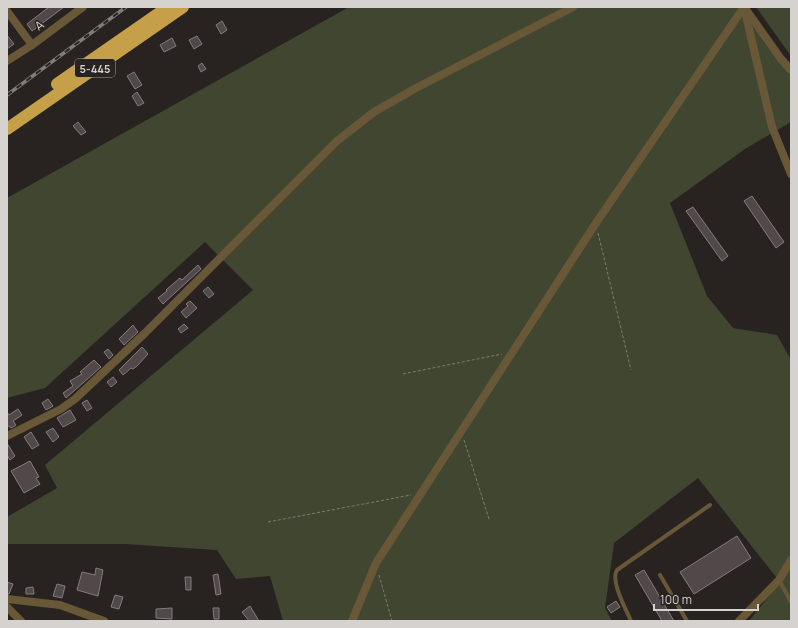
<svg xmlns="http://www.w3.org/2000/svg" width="798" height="628" font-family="Manrope,sans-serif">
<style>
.green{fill:#414630}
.building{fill:#514949;stroke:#847c7c}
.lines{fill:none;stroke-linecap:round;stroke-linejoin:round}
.path{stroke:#817c7a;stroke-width:1;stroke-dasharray:3 2;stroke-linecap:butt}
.lane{stroke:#685838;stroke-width:4}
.street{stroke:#685838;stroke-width:8}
.highway{stroke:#c69f49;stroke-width:12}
.rail-casing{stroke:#807c79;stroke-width:3.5}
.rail{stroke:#282320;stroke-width:2;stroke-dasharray:6;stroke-linecap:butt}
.labels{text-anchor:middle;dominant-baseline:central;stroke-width:3;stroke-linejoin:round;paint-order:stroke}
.shield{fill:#282320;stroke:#a29e9b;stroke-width:1}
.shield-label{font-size:11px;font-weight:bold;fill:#d6d2d0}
.street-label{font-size:12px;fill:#d6d2d0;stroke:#282320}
</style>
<rect width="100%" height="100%" fill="#282320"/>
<g class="green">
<polygon points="349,7 742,7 791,73 791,122 745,149 670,203 707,296 733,328 777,335 791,360 791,621 749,621 780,582 698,478 614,543 605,608 612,621 283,621 270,576 236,579 217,550 125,544 7,544 7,517 57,488 45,465 253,290 205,242 45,388 7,398 7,198"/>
<polygon points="756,7 791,7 791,56"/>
</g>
<g class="building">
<polygon points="49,7 64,7 32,31 27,24"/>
<polygon points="222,21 227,30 221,34 216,25"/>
<polygon points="7,35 14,44 7,49"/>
<polygon points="197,36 202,44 194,49 189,40"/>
<polygon points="172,38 176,46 164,52 160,45"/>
<polygon points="202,63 206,69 201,72 198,66"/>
<polygon points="134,72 142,85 135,89 127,76"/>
<polygon points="137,92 144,103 138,106 132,96"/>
<polygon points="78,122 86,132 81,135 73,126"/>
<polygon points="752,196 784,242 776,248 744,201"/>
<polygon points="693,207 728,256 722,261 686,211"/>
<polygon points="198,265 201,269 163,304 158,298 167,291 166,290 180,278 182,280"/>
<polygon points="208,287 214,294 209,298 203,291"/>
<polygon points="190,301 197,308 186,318 181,312 188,306 186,304"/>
<polygon points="184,324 188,328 181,333 178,329"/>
<polygon points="133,325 138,332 124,345 119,339"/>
<polygon points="142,347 148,354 137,366 133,369 131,368 123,375 119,370"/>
<polygon points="108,349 113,355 109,359 104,352"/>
<polygon points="94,360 101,367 66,398 63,393 73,386 70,381 82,374 80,372"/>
<polygon points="113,377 117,382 111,387 107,382"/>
<polygon points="48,399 53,406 46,410 42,403"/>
<polygon points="87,400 92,408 87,411 82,403"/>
<polygon points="18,409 22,415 13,421 16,425 11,428 7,425 7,412 9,415"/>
<polygon points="70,410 76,420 63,427 57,418"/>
<polygon points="53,428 59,437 53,442 46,432"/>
<polygon points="31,432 39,445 32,449 24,437"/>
<polygon points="7,443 15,456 10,460 7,455"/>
<polygon points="30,461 39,477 36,478 40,484 24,493 11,471"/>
<polygon points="737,536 751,558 694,594 680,572"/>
<polygon points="96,568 103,570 98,596 77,590 82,572 95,575"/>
<polygon points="644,570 674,621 662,621 635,575"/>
<polygon points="218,574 221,594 216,595 213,575"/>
<polygon points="185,577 191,577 191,590 186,590"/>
<polygon points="7,582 13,584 9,594 7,594"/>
<polygon points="57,584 65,586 62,598 53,596"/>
<polygon points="33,587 34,594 26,594 26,588"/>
<polygon points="115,595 123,597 119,609 111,607"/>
<polygon points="616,601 620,607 611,613 607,607"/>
<polygon points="250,606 259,621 249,621 242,612"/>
<polygon points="172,608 172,619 156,618 156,609"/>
<polygon points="213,608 219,608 219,619 214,619"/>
</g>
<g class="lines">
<g class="path">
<polyline points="598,233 631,370"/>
<polyline points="403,374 502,354"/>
<polyline points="464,440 489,519"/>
<polyline points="268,522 411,495"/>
<polyline points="379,575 392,621"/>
</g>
<g class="lane">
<polyline points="660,575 687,621"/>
<polyline points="779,580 791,602"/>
<path d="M 631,621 C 626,609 610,581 617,570 L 710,505"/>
</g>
<g class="street">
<polyline points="744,7 772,127 791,174"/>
<polyline points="7,11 32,45"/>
<polyline points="747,11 781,59 791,70"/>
<polyline points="7,61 32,45 83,7"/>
<polyline points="7,436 61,409 75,399 144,334 337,141 374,112 416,88 573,7"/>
<polyline points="7,599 60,605 104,621"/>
<polyline points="7,607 21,621"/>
<polyline points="352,621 376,563 596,223 744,7"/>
<polyline points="739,621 779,580 791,560"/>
</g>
<g class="highway">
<polyline points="57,84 168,7"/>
<polyline points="7,129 183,7"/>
</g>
<g class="rail-casing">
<polyline id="rail" points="7,95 126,7"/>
</g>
<use href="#rail" class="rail"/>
</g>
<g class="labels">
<rect class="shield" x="75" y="59" width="40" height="18" rx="3"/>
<g class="shield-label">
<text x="95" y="68">5-445</text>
</g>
<g class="street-label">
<text transform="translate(39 25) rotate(-37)">A</text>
</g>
</g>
<rect width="798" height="628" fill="none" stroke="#d6d2d0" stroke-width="16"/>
<path d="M654 604v6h104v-6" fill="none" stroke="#d6d2d0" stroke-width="2"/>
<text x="660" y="604" font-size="12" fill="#d6d2d0" stroke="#282320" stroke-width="3" paint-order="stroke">100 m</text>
</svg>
